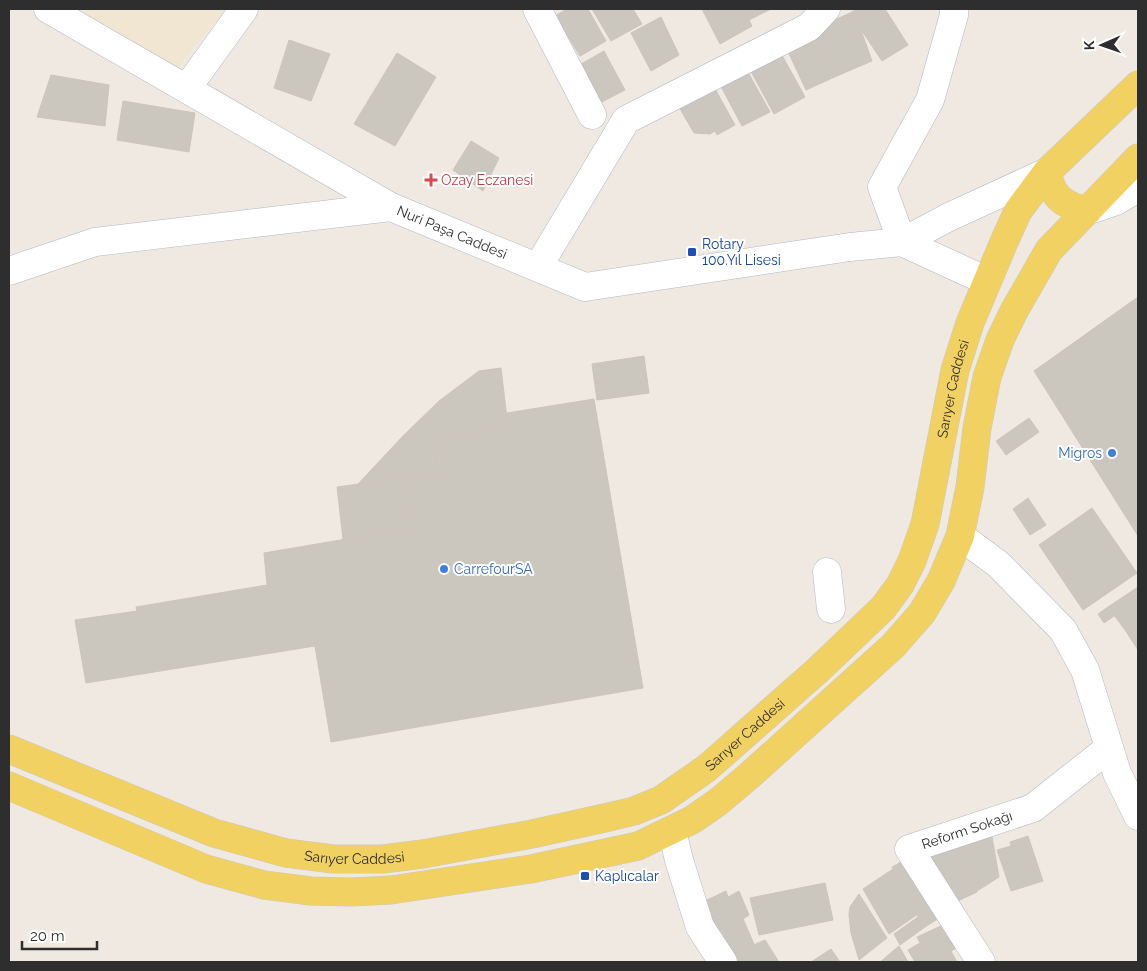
<svg xmlns="http://www.w3.org/2000/svg" width="1147" height="971" font-family="Raleway,sans-serif">
<style>
.education{fill:#f0e6d1}
.building{fill:#cbc7bf;stroke:#cbc5ba}
.lines{fill:none;stroke-linecap:round;stroke-linejoin:round}
.minor-casing{stroke:#b4b7c1;stroke-width:29}
.major-casing{stroke:#c9c9c9;stroke-width:29}
.minor{stroke:#fff;stroke-width:28}
.major{stroke:#f2d163;stroke-width:28}
.health-dot{fill:#e0444e;stroke:#fff;stroke-width:2}
.transit-dot{fill:#1a4fb4;stroke:#fff;stroke-width:2}
.shop-dot{fill:#3f7fe0;stroke:#fff;stroke-width:2}
.labels{text-anchor:middle;dominant-baseline:central;stroke-width:4;stroke-linejoin:round;paint-order:stroke}
.health-label{font-size:14px;fill:#be3a42;stroke:#fff;text-anchor:start}
.street-label{font-size:14px;fill:#2e2e2e;stroke:#fff}
.transit-label{font-size:14px;fill:#164399;stroke:#fff;text-anchor:start}
.shop-label{font-size:14px;fill:#366cbe;stroke:#fff;text-anchor:end}
</style>
<rect width="100%" height="100%" fill="#efe9e1"/>
<polygon class="education" points="65,9 225,9 176,70"/>
<g class="building">
<polygon points="567,9 588,9 606,41 580,56 555,16"/>
<polygon points="592,9 633,9 642,24 611,41"/>
<polygon points="702,9 743,9 752,26 720,44"/>
<polygon points="743,9 771,9 749,20"/>
<polygon points="857,9 885,9 908,45 882,61 850,13"/>
<polygon points="850,13 861,30 872,61 839,75 817,28"/>
<polygon points="661,17 679,55 651,71 631,33"/>
<polygon points="817,28 839,75 806,90 784,43"/>
<polygon points="289,40 330,54 311,101 274,88"/>
<polygon points="778,48 805,97 774,114 747,64"/>
<polygon points="604,51 625,90 594,106 574,68"/>
<polygon points="397,53 436,77 395,146 354,124"/>
<polygon points="744,65 770,112 742,126 717,79"/>
<polygon points="51,75 109,85 105,126 37,117"/>
<polygon points="709,78 735,125 717,135 715,131 710,134 694,133 676,102"/>
<polygon points="123,101 195,113 189,152 117,140"/>
<polygon points="471,141 499,158 483,191 453,170"/>
<polygon points="1138,297 1138,536 1034,371"/>
<polygon points="644,356 649,393 597,400 592,364"/>
<polygon points="501,368 508,427 434,441 438,473 358,484 403,436 439,401 479,371"/>
<polygon points="594,399 643,688 331,742 315,646 86,683 75,620 137,611 136,607 267,585 264,553 417,527 410,477 438,473 434,441 508,427 507,413"/>
<polygon points="1029,418 1039,432 1006,455 996,441"/>
<polygon points="410,477 417,527 343,539 337,487"/>
<polygon points="1028,498 1046,525 1030,535 1013,509"/>
<polygon points="1092,508 1137,573 1083,610 1039,545"/>
<polygon points="1138,587 1138,621 1125,630 1108,607"/>
<polygon points="1108,607 1114,616 1104,623 1098,614"/>
<polygon points="1138,621 1138,650 1125,630"/>
<polygon points="990,825 999,877 977,891 957,840"/>
<polygon points="1028,836 1043,881 1011,891 997,850 1011,846 1010,842"/>
<polygon points="957,840 977,892 949,905 924,856"/>
<polygon points="905,860 931,905 889,934 863,889 893,869 892,867"/>
<polygon points="825,883 833,920 759,935 750,898"/>
<polygon points="726,891 728,897 739,891 749,915 743,919 754,944 729,955 705,901"/>
<polygon points="859,894 887,938 859,960 851,933 849,915 850,907"/>
<polygon points="931,905 939,918 925,927 917,915"/>
<polygon points="918,917 925,927 900,945 894,934"/>
<polygon points="943,925 956,948 951,951 957,962 915,962 908,950 920,943 917,937"/>
<polygon points="765,940 779,962 738,962 733,954"/>
<polygon points="899,946 908,962 880,962"/>
<polygon points="831,949 840,962 811,962"/>
</g>
<g class="lines">
<g class="minor-casing">
<g id="minor">
<path id="s1" d="M 48,9 L 391,207 L 585,287 L 850,247 L 902,242 L 949,217 L 1047,172"/>
<polyline points="537,9 592,115"/>
<polyline points="954,9 954,15 930,100 882,187 902,242 987,281"/>
<polyline points="187,88 244,9"/>
<polyline points="1087,211 1116,201 1138,188"/>
<polyline points="538,267 626,120 809,27 826,9"/>
<polyline points="9,271 95,242 391,207"/>
<polyline points="960,536 998,564 1063,630 1085,670 1117,773 1138,816"/>
<polyline points="827,572 831,609"/>
<polyline points="672,831 679,860 700,927 723,962"/>
<path id="s2" d="M 981,962 L 909,849 L 1033,808 L 1109,748"/>
</g>
</g>
<g class="major-casing">
<g id="major">
<path d="M 1047,172 C 1052,197 1063,205 1087,211"/>
<path id="s3" d="M 9,749 L 214,833 L 286,853 L 333,859 L 383,859 L 423,854 L 532,834 L 609,817 L 634,811 L 661,800 L 707,768 L 818,670 L 883,608 L 900,585 L 912,561 L 925,524 L 955,370 L 970,323 L 1004,242 L 1018,211 L 1047,172 L 1138,85"/>
<polyline points="9,786 206,869 264,885 311,891 351,892 391,890 531,869 638,846 692,820 718,802 750,775 893,646 922,613 941,581 960,536 970,487 977,428 987,377 1000,340 1014,311 1049,250 1138,158"/>
</g>
</g>
<use href="#minor" class="minor"/>
<use href="#major" class="major"/>
</g>
<path class="health-dot" d="M428.5 172.5h5v5h5v5h-5v5h-5v-5h-5v-5h5z"/>
<g class="transit-dot">
<rect x="687" y="247" width="10" height="10" rx="2.5"/>
<rect x="580" y="871" width="10" height="10" rx="2.5"/>
</g>
<g class="shop-dot">
<circle cx="1112" cy="453" r="5"/>
<circle cx="444" cy="569" r="5"/>
</g>
<g class="labels">
<g class="health-label">
<text x="441" y="180">Ozay Eczanesi</text>
</g>
<g class="street-label">
<text stroke="none"><textPath href="#s1" startOffset="462">Nuri Paşa Caddesi</textPath></text>
<text stroke="none"><textPath href="#s3" startOffset="1205">Sarıyer Caddesi</textPath></text>
<text stroke="none"><textPath href="#s3" startOffset="785">Sarıyer Caddesi</textPath></text>
<text stroke="none"><textPath href="#s2" startOffset="195">Reform Sokağı</textPath></text>
<text stroke="none"><textPath href="#s3" startOffset="365">Sarıyer Caddesi</textPath></text>
</g>
<g class="transit-label">
<text x="702" y="244">Rotary<tspan x="702" dy="16">100.Yıl Lisesi</tspan></text>
<text x="595" y="876">Kaplıcalar</text>
</g>
<g class="shop-label">
<text x="1102" y="453">Migros</text>
<text x="454" y="569" text-anchor="start">CarrefourSA</text>
</g>
</g>
<rect width="1147" height="971" fill="none" stroke="#2e2e2e" stroke-width="20"/>
<g transform="translate(1102 45) rotate(268)" stroke="#ffffff" stroke-width="4" paint-order="stroke">
<path d="M0-4L9 19L0 12L-9 19Z" fill="#2e2e2e"/>
<text y="-8" font-size="14" font-weight="bold" text-anchor="middle" fill="#2e2e2e">K</text>
</g>
<path d="M22 941v8h75v-8" fill="none" stroke="#2e2e2e" stroke-width="2.5"/>
<text x="30" y="941" font-size="15" fill="#2e2e2e" stroke="#ffffff" stroke-width="4" paint-order="stroke">20 m</text>
</svg>
